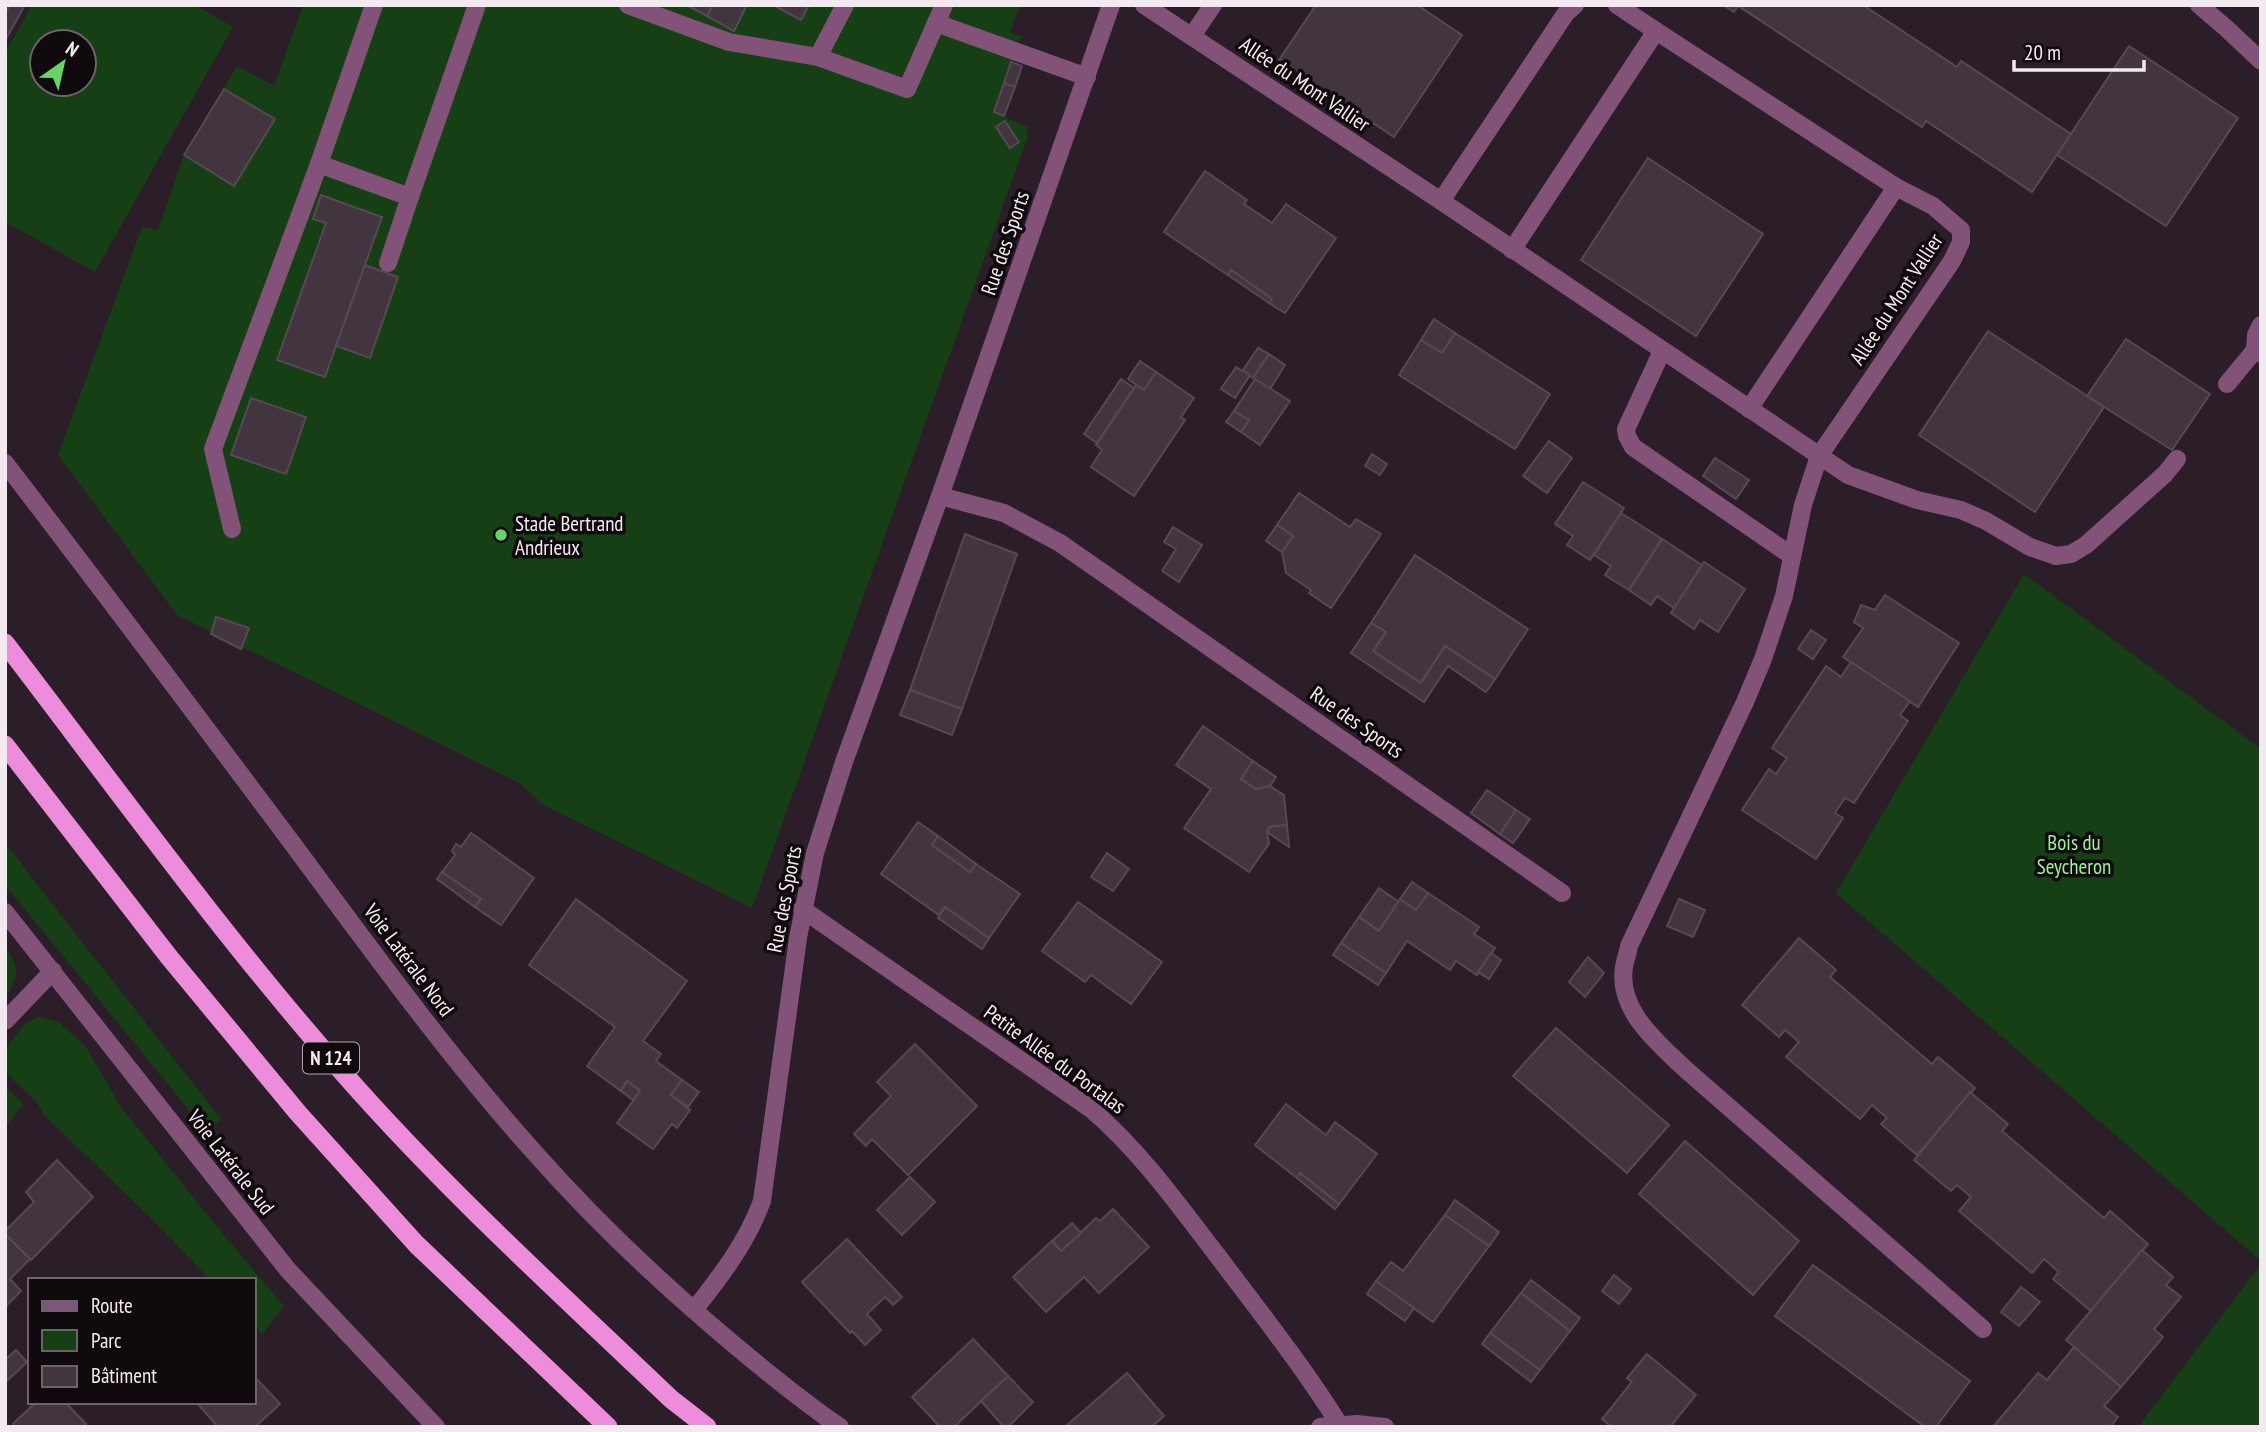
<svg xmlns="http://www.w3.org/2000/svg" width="2266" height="1432" font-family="'PT Sans Narrow',sans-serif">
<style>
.green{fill:#163f15;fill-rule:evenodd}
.building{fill:#42353f;stroke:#574954;stroke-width:2}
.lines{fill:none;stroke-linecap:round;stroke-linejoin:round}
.service{stroke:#825278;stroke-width:18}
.minor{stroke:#825278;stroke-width:18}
.trunk{stroke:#ee8cdc;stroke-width:19}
.poi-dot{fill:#68d465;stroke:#100a0f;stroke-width:2.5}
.labels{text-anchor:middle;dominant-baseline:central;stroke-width:7;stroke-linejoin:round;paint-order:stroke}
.shield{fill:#100a0f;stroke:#afa7ad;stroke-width:2}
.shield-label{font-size:19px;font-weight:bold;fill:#f3eaf1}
.street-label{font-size:21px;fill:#f3eaf1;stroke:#100a0f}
.poi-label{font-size:21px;fill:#f3eaf1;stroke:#100a0f;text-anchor:start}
.park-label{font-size:21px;fill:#99f594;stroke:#100a0f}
</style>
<rect width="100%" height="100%" fill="#2b1e28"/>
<g class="green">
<path d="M 32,5 L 194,5 L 233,27 L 95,272 L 5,222 L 5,53 ZM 84,42 L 84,84 L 42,84 L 42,42 Z"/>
<polygon points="303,5 1020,5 1010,33 1021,36 994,112 1027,127 1028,136 752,908 545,806 518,782 177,615 58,455 142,227 158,230 184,155 237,66 274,86"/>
<polygon points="2024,574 2261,749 2261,1261 1836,893"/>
<polygon points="5,842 49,900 221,1119 207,1132 5,885"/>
<path d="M 5,948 C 20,965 19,980 5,998 Z"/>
<polygon points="39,1017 59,1022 86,1047 121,1107 222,1233 284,1306 262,1334 254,1326 254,1280 210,1280 156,1223 44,1115 38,1104 5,1072 5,1049 25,1024"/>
<polygon points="5,1086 23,1104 5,1128"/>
<polygon points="2261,1264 2261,1427 2138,1427"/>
</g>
<g class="building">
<polygon points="10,5 25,5 5,41 5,14"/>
<polygon points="686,5 713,5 707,16"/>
<polygon points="713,5 747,5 734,31 707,16"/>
<polygon points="773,5 809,5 801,20"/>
<polygon points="1316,5 1417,5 1462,35 1394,137 1279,60"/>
<polygon points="1723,5 1863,5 1957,67 1961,61 2071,134 2032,192 1926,121 1922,127 1738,6 1734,12"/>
<polygon points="2129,46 2238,118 2166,226 2057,155"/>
<polygon points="1011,62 1022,66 1015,87 1004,83"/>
<polygon points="1004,83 1015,87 1004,116 994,112"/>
<polygon points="224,89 275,119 234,186 184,155"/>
<polygon points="1005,121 1019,142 1010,148 996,127"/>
<polygon points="1648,158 1763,234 1696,336 1581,260"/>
<polygon points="1205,171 1247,200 1244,204 1272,223 1286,204 1336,238 1285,313 1269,303 1272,299 1231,270 1228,275 1164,232"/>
<polygon points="321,195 382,217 325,377 277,360 326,223 313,219"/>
<polygon points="365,265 398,277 370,358 336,346"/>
<polygon points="1231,270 1272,299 1269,303 1228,275"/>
<polygon points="1434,319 1455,333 1442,353 1421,340"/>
<polygon points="1988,331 2104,407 2035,512 1919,435"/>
<polygon points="1455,333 1550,394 1515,449 1399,375 1421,340 1442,353"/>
<polygon points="2126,339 2210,394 2172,450 2087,396"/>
<polygon points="1258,348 1269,354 1253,378 1243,370"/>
<polygon points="1269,354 1285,365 1270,389 1253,378"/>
<polygon points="1140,361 1156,372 1144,390 1128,379"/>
<polygon points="1236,367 1250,375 1235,398 1221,389"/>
<polygon points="1156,372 1194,398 1181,417 1185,420 1134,496 1091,467 1102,450 1096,445 1136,385 1144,390"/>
<polygon points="1121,379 1134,388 1097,443 1084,434"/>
<polygon points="1255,379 1290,401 1260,445 1241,432 1249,420 1234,411"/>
<polygon points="251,398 306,417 286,474 231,455"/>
<polygon points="1234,411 1249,420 1241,432 1226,422"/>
<polygon points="1549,441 1572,458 1547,493 1523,476"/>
<polygon points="1372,454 1387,464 1380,475 1365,466"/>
<polygon points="1715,458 1749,480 1736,499 1703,476"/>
<polygon points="1583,482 1624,508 1590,560 1567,545 1573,536 1555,524"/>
<polygon points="1299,493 1350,527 1356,519 1381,534 1331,608 1309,593 1311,590 1286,573 1282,552 1293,536 1277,525"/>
<polygon points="1621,513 1662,539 1629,590 1605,575 1611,566 1594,555"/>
<polygon points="1277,525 1293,536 1282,552 1266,541"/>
<polygon points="1173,527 1202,545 1179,582 1162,571 1176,549 1164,542"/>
<polygon points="965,534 1017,554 962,709 910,690"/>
<polygon points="1662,539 1702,565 1674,608 1657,596 1651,605 1629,590"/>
<polygon points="1415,555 1528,629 1495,679 1445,646 1421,683 1373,651 1386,632 1371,623"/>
<polygon points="1704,562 1745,589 1718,632 1700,620 1694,629 1671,613"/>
<polygon points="1885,595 1959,643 1918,707 1843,657 1863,628 1854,622 1861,605 1875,610"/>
<polygon points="216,617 249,628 241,649 211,634"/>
<polygon points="1371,623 1386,632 1373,651 1421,683 1445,646 1495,679 1486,692 1448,666 1424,702 1351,653"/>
<polygon points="1811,630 1826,640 1813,659 1798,649"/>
<polygon points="1851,662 1910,701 1900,715 1908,721 1854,803 1845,798 1835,813 1843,818 1816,859 1742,810 1769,769 1776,774 1787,758 1772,748 1826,666 1841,677"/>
<polygon points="910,690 962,709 952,735 900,715"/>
<polygon points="1203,726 1253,761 1241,779 1256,789 1270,786 1284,795 1287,825 1270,827 1267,832 1269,844 1249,872 1184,828 1211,789 1176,765"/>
<polygon points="1253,761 1276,777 1270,786 1256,789 1241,779"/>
<polygon points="1487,790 1516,810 1500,834 1471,813"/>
<polygon points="1516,810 1530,819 1513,843 1500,834"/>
<polygon points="918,822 938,836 932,845 970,872 976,864 1020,894 989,938 945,907 939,915 881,874"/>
<polygon points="1287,825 1289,847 1267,832 1270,827"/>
<polygon points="471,833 534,878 501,925 475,907 481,899 442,872 455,855 452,851 456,844 461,847"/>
<polygon points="938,836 976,864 970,872 932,845"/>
<polygon points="1107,853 1129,869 1113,891 1091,877"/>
<polygon points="442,872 481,899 475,907 437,879"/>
<polygon points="1412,882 1428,893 1416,910 1400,899"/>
<polygon points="1379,888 1399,902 1379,931 1359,917"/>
<polygon points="1428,893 1479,927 1474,934 1495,948 1477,975 1456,961 1450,970 1407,941 1386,973 1341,943 1359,917 1379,931 1400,899 1416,910"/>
<polygon points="576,899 687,981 643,1041 661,1054 656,1061 682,1080 671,1095 690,1110 677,1128 672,1124 653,1149 617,1123 640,1091 627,1081 621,1091 587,1066 615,1027 529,965"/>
<polygon points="1679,899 1705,910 1693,937 1667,926"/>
<polygon points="1078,902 1162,962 1131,1004 1091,975 1085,982 1042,951"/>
<polygon points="945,907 989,938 982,949 938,918"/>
<polygon points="1799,938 1836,970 1830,977 1932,1064 1938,1057 1975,1088 1917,1155 1881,1124 1887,1118 1872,1105 1860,1119 1786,1057 1799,1042 1785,1030 1779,1037 1742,1005"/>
<polygon points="1341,943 1386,973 1378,985 1333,955"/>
<polygon points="1491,953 1501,960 1489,979 1478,972"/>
<polygon points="1588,957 1604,973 1585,997 1569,982"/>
<polygon points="1556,1028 1669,1125 1627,1173 1513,1076"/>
<polygon points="915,1044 977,1106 908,1175 872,1139 866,1146 854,1134 891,1096 877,1082"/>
<polygon points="682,1080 699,1092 688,1107 671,1095"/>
<polygon points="627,1081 640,1091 633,1100 621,1091"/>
<polygon points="1970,1092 2008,1124 2002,1131 2104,1218 2110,1211 2148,1244 2091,1311 2053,1279 2059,1272 2044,1259 2032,1273 1959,1211 1971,1197 1957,1185 1951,1191 1914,1160"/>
<polygon points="1286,1104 1326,1135 1335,1122 1377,1154 1339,1204 1300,1173 1297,1178 1255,1145"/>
<polygon points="1685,1141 1799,1241 1753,1295 1639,1194"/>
<polygon points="57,1160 93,1197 31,1260 5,1234 5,1231 34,1202 26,1192"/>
<polygon points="1300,1173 1339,1204 1335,1209 1297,1178"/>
<polygon points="910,1177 935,1202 902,1235 877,1210"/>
<polygon points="1455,1200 1499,1232 1489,1246 1445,1215"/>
<polygon points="1113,1209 1149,1247 1099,1293 1084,1277 1046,1312 1013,1277 1052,1241 1061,1251 1096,1218 1100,1221"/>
<polygon points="1445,1215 1489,1246 1433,1322 1376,1281 1391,1262 1403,1271"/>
<polygon points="1072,1223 1081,1233 1061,1251 1052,1241"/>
<polygon points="5,1234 30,1259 10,1279 21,1291 5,1307"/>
<polygon points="847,1239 902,1297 893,1305 885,1297 867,1314 881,1330 865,1345 852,1331 850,1333 802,1282"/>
<polygon points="2142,1250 2173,1277 2166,1285 2181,1297 2154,1329 2163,1337 2121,1387 2066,1340"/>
<polygon points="1813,1265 1970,1381 1936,1427 1925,1427 1775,1316"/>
<polygon points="1614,1275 1631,1289 1619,1304 1602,1291"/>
<polygon points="1531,1280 1580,1318 1570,1331 1521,1293"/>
<polygon points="1376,1281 1414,1308 1405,1321 1367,1294"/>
<polygon points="2021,1287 2040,1302 2019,1326 2001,1312"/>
<polygon points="1521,1293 1570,1331 1540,1370 1490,1333"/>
<polygon points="1490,1333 1540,1370 1531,1382 1482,1344"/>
<polygon points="973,1339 1008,1376 954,1427 940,1427 912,1397"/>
<polygon points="2074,1347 2121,1387 2104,1406 2118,1417 2110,1427 1993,1427 2038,1373 2047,1380"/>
<polygon points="16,1350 27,1362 8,1380 5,1377 5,1360"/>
<polygon points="1647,1354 1696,1395 1670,1427 1612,1427 1602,1419 1632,1382 1627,1378"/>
<polygon points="1127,1373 1164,1416 1151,1427 1065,1427"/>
<polygon points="254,1376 280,1404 255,1427 218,1427 196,1402 254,1402"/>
<polygon points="1008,1376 1033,1402 1008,1427 1004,1427 981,1401"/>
<polygon points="36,1402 65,1402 86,1424 82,1427 15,1427 13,1424"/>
</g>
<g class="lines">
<g class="service">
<polyline points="628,5 729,42 818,57"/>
<polyline points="845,5 818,57 907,89 944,5"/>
<polyline points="936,23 1087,77"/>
<polyline points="1192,36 1213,5"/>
<polyline points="319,164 374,5"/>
<polyline points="410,197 477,5"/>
<polyline points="1662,351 1626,429 1627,436 1633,447 1792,556"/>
<polyline points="2227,384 2255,350 2261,354"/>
<path d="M 1749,409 L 1896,187 L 1933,206 L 1961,230 L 1961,242 L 1952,261 L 1819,456 L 1803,505 L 1784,596 L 1763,659 L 1745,702 L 1629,946 C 1628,953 1625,960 1624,967 C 1617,1010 1657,1042 1684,1068 L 1983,1329"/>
<polyline points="940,496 1004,513 1060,543 1562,893"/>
<polyline points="232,529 213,449 319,164 410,197 388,263"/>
<polyline points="2056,556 2071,554 2086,545 2165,474 2177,459"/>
</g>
<g class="minor">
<polyline points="1144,5 1441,201 1848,475 1917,500 1961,510 1986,521 2030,547 2056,556"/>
<polyline points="2199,5 2226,28 2261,61"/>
<polyline points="1656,31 1896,187"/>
<polyline points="1441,201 1566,13 1575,5"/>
<polyline points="1512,250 1656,31 1617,5"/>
<polyline points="2255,350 2256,335 2261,325"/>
<path d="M 5,463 C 102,589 197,716 292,843 C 370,948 447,1055 534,1152 C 587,1212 644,1267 704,1319 C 748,1357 792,1394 840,1427"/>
<path d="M 802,909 L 1091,1109 C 1140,1151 1177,1203 1217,1255 C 1259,1311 1302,1365 1339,1424"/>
<polyline points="5,912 288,1270 436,1427"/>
<polyline points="5,1021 53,971"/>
<path d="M 694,1310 C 721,1276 747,1242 762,1201 L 798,938 L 815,853 L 844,762 L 940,496 L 1111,5"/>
<polyline points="1320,1427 1357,1424 1385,1427"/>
</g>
<g class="trunk">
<path d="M 5,643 C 116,788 224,938 345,1075 C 446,1190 560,1293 671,1399 L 707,1427"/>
<polyline points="5,745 169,957 298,1113 416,1244 608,1427"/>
</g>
</g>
<circle class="poi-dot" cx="501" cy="535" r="7"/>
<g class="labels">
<rect class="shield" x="303" y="1042.5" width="56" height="31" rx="5"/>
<g class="shield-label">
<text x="331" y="1058">N 124</text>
</g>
<g class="street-label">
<text transform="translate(1305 84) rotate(34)">Allée du Mont Vallier</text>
<text transform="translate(1005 243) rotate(-71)">Rue des Sports</text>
<text transform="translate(1896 299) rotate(-57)">Allée du Mont Vallier</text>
<text transform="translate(1357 722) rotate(35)">Rue des Sports</text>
<text transform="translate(784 899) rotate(-79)">Rue des Sports</text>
<text transform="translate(409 960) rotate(53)">Voie Latérale Nord</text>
<text transform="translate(1055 1059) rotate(36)">Petite Allée du Portalas</text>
<text transform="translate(231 1162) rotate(52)">Voie Latérale Sud</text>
</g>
<g class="poi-label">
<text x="515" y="523">Stade Bertrand<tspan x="515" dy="24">Andrieux</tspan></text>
</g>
<g class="park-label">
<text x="2074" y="842">Bois du<tspan x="2074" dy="24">Seycheron</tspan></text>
</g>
</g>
<rect width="2266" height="1432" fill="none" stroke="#f3eaf1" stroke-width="14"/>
<rect x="28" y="1278" width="228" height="126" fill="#100a0f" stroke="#6b6469" stroke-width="2"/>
<rect x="42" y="1301" width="35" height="10" fill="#825278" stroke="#6b6469" stroke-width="2"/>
<text x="91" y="1313" font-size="21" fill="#f3eaf1">Route</text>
<rect x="42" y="1330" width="35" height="21" fill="#163f15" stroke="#6b6469" stroke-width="2"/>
<text x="91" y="1348" font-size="21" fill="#f3eaf1">Parc</text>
<rect x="42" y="1366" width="35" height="21" fill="#42353f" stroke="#6b6469" stroke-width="2"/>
<text x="91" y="1383" font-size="21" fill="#f3eaf1">Bâtiment</text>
<g transform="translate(63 63) rotate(34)"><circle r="33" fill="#100a0f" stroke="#6b6469" stroke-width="2"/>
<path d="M0-5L12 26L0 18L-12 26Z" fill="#68d465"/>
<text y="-10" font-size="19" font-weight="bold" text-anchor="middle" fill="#f3eaf1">N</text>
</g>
<path d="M2014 60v10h130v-10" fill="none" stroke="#f3eaf1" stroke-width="3.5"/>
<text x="2024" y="60" font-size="21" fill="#f3eaf1" stroke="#100a0f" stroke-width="5" paint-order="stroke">20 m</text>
</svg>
